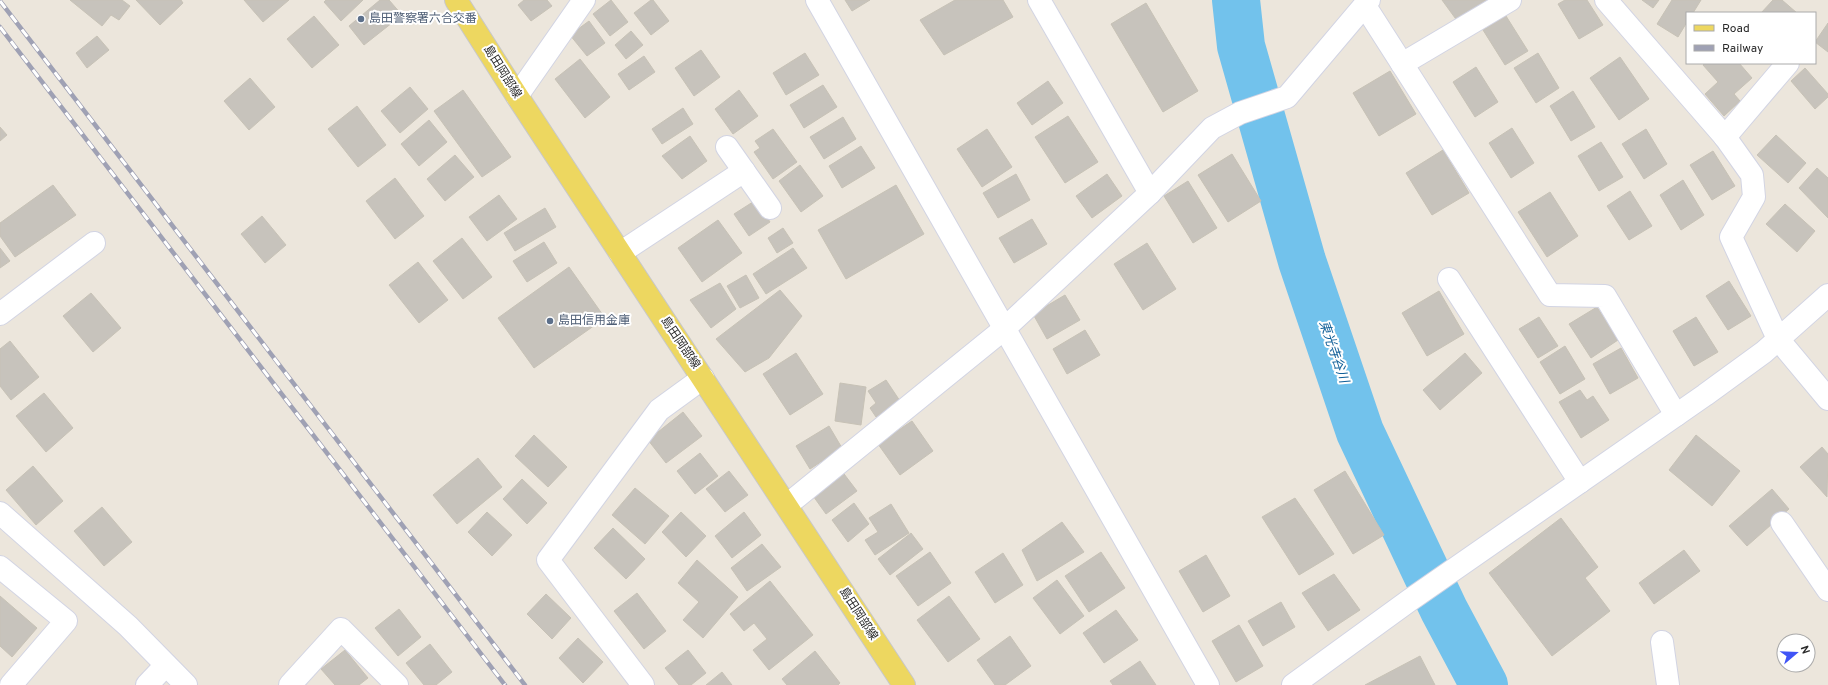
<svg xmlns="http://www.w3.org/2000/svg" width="1828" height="685" font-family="Overpass,'Noto Sans JP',sans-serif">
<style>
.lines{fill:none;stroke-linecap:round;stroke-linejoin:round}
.river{stroke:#72c2ec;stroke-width:48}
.building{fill:#c7c3bc;stroke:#c7c2b6}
.minor-casing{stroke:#d2d4e3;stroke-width:24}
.major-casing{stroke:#c8c8c8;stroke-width:24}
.minor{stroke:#fff;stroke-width:22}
.major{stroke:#edd760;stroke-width:22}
.rail-casing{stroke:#9fa1b4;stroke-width:4.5}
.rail{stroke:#fff;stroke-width:3;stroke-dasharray:9;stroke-linecap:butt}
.service-dot{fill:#5c6f8a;stroke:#fff;stroke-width:1.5}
.labels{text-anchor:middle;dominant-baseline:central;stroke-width:4;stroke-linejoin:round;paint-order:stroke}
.service-label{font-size:12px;fill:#4e5e75;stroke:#fff;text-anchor:start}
.street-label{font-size:12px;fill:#2a2a2a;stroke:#fff}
.water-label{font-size:13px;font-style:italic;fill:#105f98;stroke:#fff}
</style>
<rect width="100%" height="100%" fill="#ece6dc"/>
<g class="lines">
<polyline class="river" points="1236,0 1241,46 1302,261 1360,432 1444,610 1484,685"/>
</g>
<g class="building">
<polygon points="70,0 122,0 130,6 119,20 111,15 102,26"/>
<polygon points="136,0 181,0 183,3 160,25"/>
<polygon points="244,0 289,0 263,22"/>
<polygon points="326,0 363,0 341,21 324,2"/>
<polygon points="380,0 389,0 402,15 364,45 349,26"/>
<polygon points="524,0 547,0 552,6 531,21 518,5"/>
<polygon points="611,0 628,22 610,36 593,14"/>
<polygon points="651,0 653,0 669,21 651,35 634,13"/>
<polygon points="845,0 870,0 852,11"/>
<polygon points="955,0 1003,0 1013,17 944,55 920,20"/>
<polygon points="1442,0 1486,0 1458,22"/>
<polygon points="1565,0 1587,0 1603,25 1579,39 1558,4"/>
<polygon points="1642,0 1659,0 1653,8"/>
<polygon points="1672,0 1701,0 1693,13 1687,13 1687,22 1678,37 1657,24"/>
<polygon points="1773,0 1782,0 1797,13 1761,13"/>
<polygon points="1146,3 1198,91 1163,112 1111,24"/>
<polygon points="314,16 339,45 312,68 287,39"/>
<polygon points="1506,16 1528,51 1505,65 1483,30"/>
<polygon points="589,21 605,43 587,56 570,35"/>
<polygon points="1828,23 1828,52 1815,42"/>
<polygon points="631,31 643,45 626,59 615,45"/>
<polygon points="97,36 109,50 87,68 76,53"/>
<polygon points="701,50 720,77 694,96 675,68"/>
<polygon points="805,53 819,75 786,95 773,73"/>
<polygon points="1538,53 1559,88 1536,103 1514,68"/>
<polygon points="644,56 655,72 629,90 618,74"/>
<polygon points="1620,57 1649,99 1619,120 1590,78"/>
<polygon points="580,59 610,97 585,118 555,79"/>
<polygon points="1705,63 1739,63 1752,78 1734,94 1740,101 1724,116 1705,94 1718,82 1703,65"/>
<polygon points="1476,67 1498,102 1475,117 1453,82"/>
<polygon points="1805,68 1828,94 1828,97 1815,109 1791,81"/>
<polygon points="1390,71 1416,114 1379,136 1353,93"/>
<polygon points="250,78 275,107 249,130 224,101"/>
<polygon points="1048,81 1063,103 1032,125 1017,103"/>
<polygon points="823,85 837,107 804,128 790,105"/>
<polygon points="410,87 428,109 400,133 381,111"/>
<polygon points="463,90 511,157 482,177 434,111"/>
<polygon points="739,90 758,116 733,134 715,109"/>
<polygon points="1573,91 1595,127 1571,141 1550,106"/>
<polygon points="357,106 386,145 358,167 328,129"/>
<polygon points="683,108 693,124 662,144 652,129"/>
<polygon points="1068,116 1098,162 1065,183 1035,137"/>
<polygon points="843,117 856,139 824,159 810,137"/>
<polygon points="429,120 447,142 419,166 401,144"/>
<polygon points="0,127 7,135 0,141"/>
<polygon points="1512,128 1534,163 1511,178 1489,143"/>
<polygon points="773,129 797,162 773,179 754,152 760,148 755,141"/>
<polygon points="987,129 1012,167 982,187 957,149"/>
<polygon points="1646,129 1667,164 1644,179 1622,144"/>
<polygon points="1776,135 1806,163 1788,183 1757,155"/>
<polygon points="690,136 707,161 682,179 662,156"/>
<polygon points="1601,142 1623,177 1599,191 1578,156"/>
<polygon points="861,146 875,168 842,188 829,166"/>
<polygon points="1443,150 1469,193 1432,215 1406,173"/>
<polygon points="1713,151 1735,186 1712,200 1690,165"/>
<polygon points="1232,154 1261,201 1228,222 1198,175"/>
<polygon points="455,155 474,177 445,201 427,179"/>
<polygon points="800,165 823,196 801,212 779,181"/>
<polygon points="1817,168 1828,178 1828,218 1799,188"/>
<polygon points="1016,174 1030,200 998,218 983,193"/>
<polygon points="1107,174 1122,196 1092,218 1076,196"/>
<polygon points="395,178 424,216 395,239 366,201"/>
<polygon points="1683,180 1704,215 1681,230 1660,195"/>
<polygon points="1188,181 1217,228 1193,243 1164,196"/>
<polygon points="53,185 76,215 15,257 0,236 0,223"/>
<polygon points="896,185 924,234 846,279 818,230"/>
<polygon points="1630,191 1652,226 1629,240 1607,206"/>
<polygon points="1550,192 1578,236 1547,257 1518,212"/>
<polygon points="499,195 517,219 487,241 469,217"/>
<polygon points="756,200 770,222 749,236 734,214"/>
<polygon points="1785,204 1815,231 1797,252 1766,224"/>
<polygon points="545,208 556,227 515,251 504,233"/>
<polygon points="262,216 286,245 265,263 241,234"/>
<polygon points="1032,219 1047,244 1014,263 999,238"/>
<polygon points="718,220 742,253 702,282 678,248"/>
<polygon points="783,228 793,243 777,253 768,238"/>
<polygon points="462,238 492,277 463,299 433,261"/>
<polygon points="544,242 557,263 527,282 513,261"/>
<polygon points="1147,243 1176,289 1143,310 1114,264"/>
<polygon points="0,248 10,261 0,268"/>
<polygon points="793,248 807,268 766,294 753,274"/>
<polygon points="418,262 448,300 419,323 389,285"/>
<polygon points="569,267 605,318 534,368 498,318"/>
<polygon points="746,275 759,298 740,308 727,286"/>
<polygon points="1729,281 1751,316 1728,330 1706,296"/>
<polygon points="720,283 736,309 711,328 690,300"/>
<polygon points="780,290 802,316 769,358 745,372 716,339"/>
<polygon points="1439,291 1464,334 1427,356 1402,313"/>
<polygon points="91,293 121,328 93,352 63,316"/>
<polygon points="1065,295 1080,320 1047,339 1033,314"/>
<polygon points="1597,307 1618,340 1591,358 1569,324"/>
<polygon points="1539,317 1558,346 1538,358 1519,329"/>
<polygon points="1696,317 1718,352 1694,366 1673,331"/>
<polygon points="1085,330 1100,355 1067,374 1053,349"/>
<polygon points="10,341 39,377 11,400 0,386 0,349"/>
<polygon points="1565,346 1585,379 1560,394 1540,362"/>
<polygon points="1621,348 1638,378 1610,394 1593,364"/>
<polygon points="796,353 823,394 790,415 763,374"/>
<polygon points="1465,353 1482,373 1440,410 1423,390"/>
<polygon points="886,380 900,401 876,417 870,408 876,403 868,391"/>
<polygon points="840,383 866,387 861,425 835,421"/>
<polygon points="1580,390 1587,400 1593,396 1609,420 1581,438 1559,402"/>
<polygon points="44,393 73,428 46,452 16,416"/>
<polygon points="683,412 702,436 666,463 648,440"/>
<polygon points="912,421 933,451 900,475 878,444"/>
<polygon points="829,426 842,448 810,469 796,446"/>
<polygon points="534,435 567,467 548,487 515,456"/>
<polygon points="1696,435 1740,471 1712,506 1669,470"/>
<polygon points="1822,447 1828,454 1827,497 1800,467"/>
<polygon points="700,453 718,476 695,494 677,471"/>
<polygon points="478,458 502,487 457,524 433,495"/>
<polygon points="33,466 63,501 36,525 6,490"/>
<polygon points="841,470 857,491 826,514 811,493"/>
<polygon points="729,471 748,495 725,512 706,489"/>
<polygon points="1345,471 1384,535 1353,554 1314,490"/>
<polygon points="522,479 547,503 527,524 503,499"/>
<polygon points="635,488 669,516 645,544 612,515"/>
<polygon points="1772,489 1789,509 1747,546 1729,526"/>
<polygon points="1295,498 1334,554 1299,575 1262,517"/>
<polygon points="854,503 869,524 848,542 832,520"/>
<polygon points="891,504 909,533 875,555 865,540 878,532 869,518"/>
<polygon points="102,507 132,542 104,566 74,531"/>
<polygon points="487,512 512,535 492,556 468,532"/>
<polygon points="681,512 706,536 686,557 662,532"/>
<polygon points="744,512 761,535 732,558 715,536"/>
<polygon points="1561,518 1598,567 1585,578 1610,611 1552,656 1489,573"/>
<polygon points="1062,522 1084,552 1037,581 1022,550"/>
<polygon points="613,528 645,559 626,579 594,548"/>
<polygon points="911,533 923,549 890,575 878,559"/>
<polygon points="762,544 781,567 747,591 731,568"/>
<polygon points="1684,550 1700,571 1654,604 1639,583"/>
<polygon points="930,552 951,583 918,606 896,576"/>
<polygon points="1101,552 1125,588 1089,612 1065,576"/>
<polygon points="1003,553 1023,585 995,603 975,572"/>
<polygon points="1206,555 1230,596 1203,612 1179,571"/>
<polygon points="697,560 738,597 703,638 683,620 699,602 678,583"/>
<polygon points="1334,574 1360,610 1328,631 1302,593"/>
<polygon points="1057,580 1084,616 1060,634 1033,598"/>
<polygon points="770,581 813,635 769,670 753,650 767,639 754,623 744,631 730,614"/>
<polygon points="637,593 666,631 644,649 614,611"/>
<polygon points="546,594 571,618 552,639 527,614"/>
<polygon points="0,596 37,628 12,657 0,646"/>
<polygon points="949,596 980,639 948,662 917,620"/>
<polygon points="1281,602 1295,627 1263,646 1248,621"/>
<polygon points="399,609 421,637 398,656 375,628"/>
<polygon points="1116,610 1138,640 1104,663 1083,633"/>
<polygon points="1239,625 1263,666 1236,682 1212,641"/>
<polygon points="1010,636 1031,666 1005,685 995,685 977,660"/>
<polygon points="578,638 603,662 583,683 559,658"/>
<polygon points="430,644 452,672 436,685 424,685 406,663"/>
<polygon points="345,650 368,678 359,685 335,685 321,669"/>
<polygon points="688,650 706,673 691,685 679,685 665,668"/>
<polygon points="815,651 840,683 838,685 787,685 782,679"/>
<polygon points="1420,656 1435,685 1365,685"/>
<polygon points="1140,661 1156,685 1113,685 1110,681"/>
<polygon points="722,672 732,685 706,685"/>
</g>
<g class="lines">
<g class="minor-casing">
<g id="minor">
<polyline points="817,0 1208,685"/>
<polyline points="1039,0 1150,193"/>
<polyline points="1606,0 1725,137 1752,175 1754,197 1731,237 1778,339 1828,399"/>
<polyline points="1365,6 1550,295 1605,296 1676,415"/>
<polyline points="1402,64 1510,0"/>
<polyline points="517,96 584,0"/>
<polyline points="1725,137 1788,63"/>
<polyline points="727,147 770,208"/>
<polyline points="620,253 744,171"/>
<polyline points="1449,279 1580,482"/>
<polyline points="0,314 94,243"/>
<polyline points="787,505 1004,329 1150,193 1212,128 1240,113 1287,97 1369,0"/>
<polyline points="0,513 128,626 186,685"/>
<polyline points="1782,523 1828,590"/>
<polyline points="0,567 66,621 11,685"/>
<polyline points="1662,642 1668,685"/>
<polyline points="147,685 166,665"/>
<polyline points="290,685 341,629 397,685"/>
<polyline points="643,685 548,560 659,410 703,378"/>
<polyline points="1293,685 1410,600 1705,395 1764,352 1828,295"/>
</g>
</g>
<g class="major-casing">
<polyline id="major" points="456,0 517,96 904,685"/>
</g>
<use href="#minor" class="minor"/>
<use href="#major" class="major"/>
<g class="rail-casing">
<g id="rail">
<polyline points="0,1 525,685"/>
<polyline points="0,27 505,685"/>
</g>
</g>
<use href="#rail" class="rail"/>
</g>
<g class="service-dot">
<circle cx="361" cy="19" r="4"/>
<circle cx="550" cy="321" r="4"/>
</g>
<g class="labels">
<g class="service-label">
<text x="369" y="19">島田警察署六合交番</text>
<text x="558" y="321">島田信用金庫</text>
</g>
<g class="street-label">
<text transform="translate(502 72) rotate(58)">島田岡部線</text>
<text transform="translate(680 343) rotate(56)">島田岡部線</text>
<text transform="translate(858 614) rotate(57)">島田岡部線</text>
</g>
<g class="water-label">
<text transform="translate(1333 352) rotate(71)">東光寺谷川</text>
</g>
</g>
<rect x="1686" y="12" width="130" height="52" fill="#ffffff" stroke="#aaaaaa"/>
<rect x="1694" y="25" width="20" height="6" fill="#edd760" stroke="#aaaaaa"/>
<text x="1722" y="32" font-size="12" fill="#2a2a2a">Road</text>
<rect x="1694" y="45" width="20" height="6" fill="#9fa1b4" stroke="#aaaaaa"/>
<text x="1722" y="52" font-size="12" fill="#2a2a2a">Railway</text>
<g transform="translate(1796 653) rotate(71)"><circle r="19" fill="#ffffff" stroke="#aaaaaa"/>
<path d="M0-3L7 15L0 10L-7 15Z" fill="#4054f6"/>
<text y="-6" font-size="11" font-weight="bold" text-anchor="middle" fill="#2a2a2a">N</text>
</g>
</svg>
